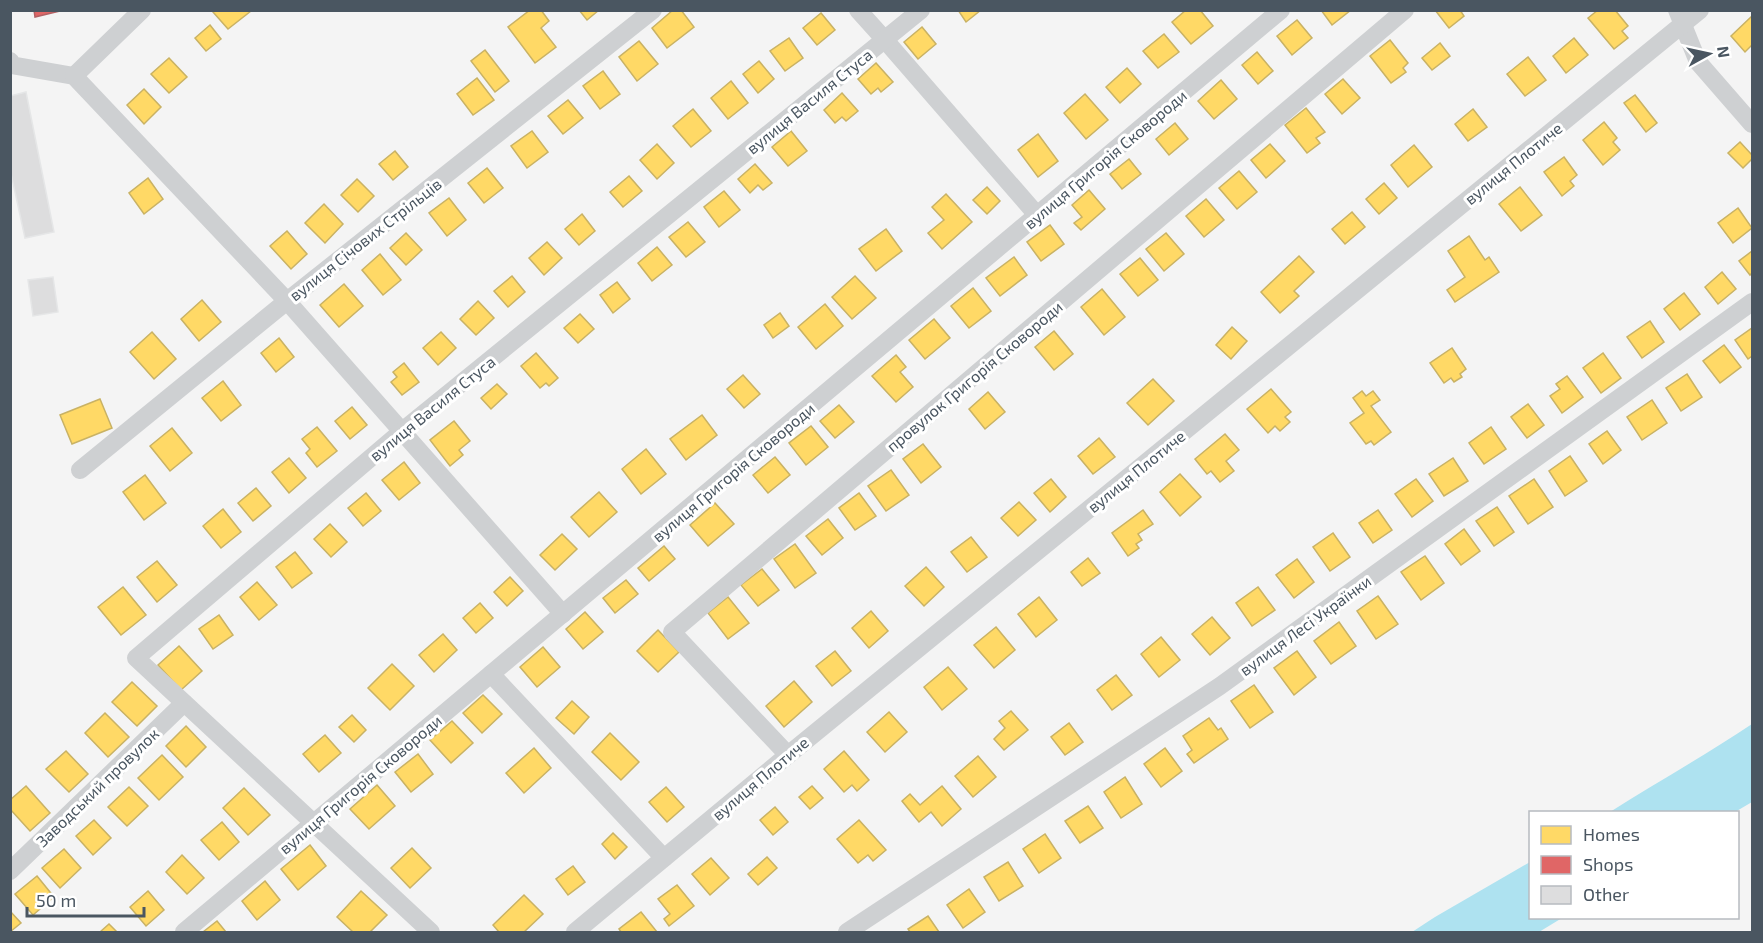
<svg xmlns="http://www.w3.org/2000/svg" width="1763" height="943" font-family="'Exo 2',sans-serif">
<style>
.water{fill:#aee2f0}
.homes{fill:#ffd966;stroke:#c9b264;stroke-width:1.5}
.shops{fill:#e06666;stroke:#b36164;stroke-width:1.5}
.building{fill:#ddddde;stroke:#e5e6e7;stroke-width:1.5}
.lines{fill:none;stroke-linecap:round;stroke-linejoin:round}
.minor{stroke:#ced0d2;stroke-width:18}
.labels{text-anchor:middle;dominant-baseline:central;stroke-width:6;stroke-linejoin:round;paint-order:stroke}
.street-label{font-size:16px;fill:#4a5661;stroke:#fff}
</style>
<rect width="100%" height="100%" fill="#f4f4f4"/>
<g class="water">
<path d="M 1752,724 L 1752,802 L 1735,812 L 1610,812 C 1657,782 1706,755 1752,724 Z"/>
<polygon points="1530,862 1530,918 1562,918 1539,932 1412,932 1435,917"/>
</g>
<g class="homes">
<polygon points="215,10 250,10 251,11 228,29 213,12"/>
<polygon points="530,10 541,10 549,21 541,28 556,47 535,63 508,27"/>
<polygon points="579,10 599,10 587,20"/>
<polygon points="673,10 681,10 694,27 667,48 652,28"/>
<polygon points="958,10 981,10 966,22"/>
<polygon points="1186,10 1200,10 1213,26 1191,44 1172,22"/>
<polygon points="1321,10 1351,10 1332,25"/>
<polygon points="1435,10 1460,10 1464,16 1449,28"/>
<polygon points="1598,10 1615,10 1628,26 1622,31 1628,38 1614,49 1588,18"/>
<polygon points="821,13 835,30 817,45 803,28"/>
<polygon points="1752,16 1752,45 1745,52 1731,36"/>
<polygon points="1297,20 1312,38 1292,55 1277,36"/>
<polygon points="210,25 221,39 206,51 195,38"/>
<polygon points="922,27 936,44 918,59 904,42"/>
<polygon points="1164,34 1179,52 1158,68 1143,51"/>
<polygon points="789,38 803,58 785,71 770,51"/>
<polygon points="1574,38 1588,55 1566,73 1553,56"/>
<polygon points="1390,40 1408,63 1403,68 1406,72 1391,83 1370,56"/>
<polygon points="639,41 658,64 637,81 619,57"/>
<polygon points="1440,43 1450,56 1432,70 1422,58"/>
<polygon points="485,50 509,81 495,92 471,61"/>
<polygon points="1257,52 1273,71 1258,84 1242,65"/>
<polygon points="1528,57 1546,80 1525,96 1507,74"/>
<polygon points="169,58 187,77 169,93 151,74"/>
<polygon points="759,61 774,79 758,93 743,74"/>
<polygon points="876,63 893,82 881,92 878,88 871,94 858,79"/>
<polygon points="1127,68 1141,84 1120,103 1106,87"/>
<polygon points="603,71 620,94 600,109 583,86"/>
<polygon points="477,78 494,100 473,115 457,94"/>
<polygon points="1343,79 1360,98 1342,114 1325,94"/>
<polygon points="1221,80 1237,99 1214,119 1198,101"/>
<polygon points="731,81 748,103 728,119 711,98"/>
<polygon points="144,89 161,107 144,124 127,105"/>
<polygon points="842,93 858,111 846,121 842,117 835,123 824,110"/>
<polygon points="1085,94 1108,120 1086,139 1064,113"/>
<polygon points="1635,95 1657,123 1646,132 1624,103"/>
<polygon points="568,100 583,118 563,134 548,116"/>
<polygon points="1306,108 1325,132 1316,138 1320,143 1307,153 1285,125"/>
<polygon points="693,109 711,131 691,147 673,126"/>
<polygon points="1473,109 1487,127 1468,141 1455,124"/>
<polygon points="1604,122 1617,138 1613,142 1620,150 1603,165 1583,140"/>
<polygon points="1175,123 1188,139 1169,155 1156,139"/>
<polygon points="532,131 548,152 527,168 511,146"/>
<polygon points="791,131 807,151 788,166 772,147"/>
<polygon points="1038,134 1058,161 1038,177 1018,150"/>
<polygon points="1740,142 1752,155 1752,159 1743,168 1728,153"/>
<polygon points="657,144 674,163 657,179 640,160"/>
<polygon points="1270,144 1285,161 1266,178 1251,160"/>
<polygon points="1414,145 1432,167 1408,187 1391,165"/>
<polygon points="395,151 408,167 393,180 379,164"/>
<polygon points="1564,157 1577,175 1570,181 1574,186 1562,196 1544,172"/>
<polygon points="1129,159 1141,174 1122,189 1110,174"/>
<polygon points="755,164 772,183 763,190 758,185 750,193 738,179"/>
<polygon points="487,168 503,188 484,203 468,183"/>
<polygon points="1239,171 1257,192 1237,209 1219,188"/>
<polygon points="629,176 642,191 623,207 610,192"/>
<polygon points="148,178 163,199 144,214 129,193"/>
<polygon points="357,179 374,196 358,212 341,195"/>
<polygon points="1384,183 1397,198 1379,214 1366,199"/>
<polygon points="987,187 1000,201 987,214 973,200"/>
<polygon points="1520,187 1542,215 1521,231 1499,204"/>
<polygon points="1089,190 1105,209 1081,230 1074,223 1082,217 1072,205"/>
<polygon points="724,191 740,210 719,227 704,207"/>
<polygon points="946,194 972,222 942,249 928,233 944,220 932,207"/>
<polygon points="449,198 466,220 447,236 429,213"/>
<polygon points="1206,199 1224,220 1204,237 1186,216"/>
<polygon points="324,204 343,224 325,243 305,223"/>
<polygon points="1738,208 1752,228 1733,243 1718,223"/>
<polygon points="1352,212 1365,227 1345,244 1332,229"/>
<polygon points="582,214 595,231 579,245 565,229"/>
<polygon points="688,222 705,242 686,257 669,237"/>
<polygon points="1050,225 1064,244 1041,261 1027,242"/>
<polygon points="886,229 902,251 876,271 859,249"/>
<polygon points="287,231 307,254 291,269 270,246"/>
<polygon points="406,233 422,250 406,265 390,248"/>
<polygon points="1166,233 1184,254 1164,271 1146,249"/>
<polygon points="1469,236 1485,260 1489,257 1499,272 1455,302 1447,290 1465,277 1448,251"/>
<polygon points="547,242 562,258 544,275 529,258"/>
<polygon points="657,247 672,265 652,281 638,263"/>
<polygon points="1752,251 1752,273 1750,275 1739,261"/>
<polygon points="380,254 401,280 383,295 362,270"/>
<polygon points="1299,256 1314,272 1294,291 1299,296 1280,313 1261,292"/>
<polygon points="1014,257 1027,275 1000,296 986,278"/>
<polygon points="1140,258 1158,280 1138,296 1120,274"/>
<polygon points="1722,272 1736,289 1718,304 1705,287"/>
<polygon points="512,276 525,292 508,307 494,291"/>
<polygon points="855,276 876,298 852,319 832,297"/>
<polygon points="617,282 630,299 613,313 600,295"/>
<polygon points="344,284 363,306 339,327 320,305"/>
<polygon points="973,288 991,311 969,328 951,306"/>
<polygon points="1102,289 1125,317 1104,335 1081,307"/>
<polygon points="1684,293 1700,314 1680,330 1664,309"/>
<polygon points="202,300 221,322 199,341 181,319"/>
<polygon points="478,301 494,318 476,335 460,319"/>
<polygon points="825,304 843,326 816,349 798,327"/>
<polygon points="780,313 789,326 773,338 764,325"/>
<polygon points="580,314 594,329 578,343 564,328"/>
<polygon points="934,319 950,338 925,359 909,340"/>
<polygon points="1650,321 1664,342 1642,358 1627,337"/>
<polygon points="1232,327 1247,341 1231,359 1216,345"/>
<polygon points="1752,328 1752,356 1748,359 1735,340"/>
<polygon points="1054,331 1073,354 1054,370 1035,347"/>
<polygon points="152,332 176,359 154,379 130,352"/>
<polygon points="441,332 456,348 438,365 423,348"/>
<polygon points="279,338 294,357 276,372 261,353"/>
<polygon points="1724,345 1741,367 1720,383 1703,361"/>
<polygon points="1452,348 1466,369 1460,374 1462,377 1454,382 1451,378 1444,383 1430,363"/>
<polygon points="536,353 558,378 549,386 546,383 540,388 521,366"/>
<polygon points="1603,353 1621,378 1601,393 1583,368"/>
<polygon points="896,355 906,367 900,372 913,387 896,402 872,376"/>
<polygon points="404,363 419,382 402,395 391,382 397,377 393,372"/>
<polygon points="1687,374 1702,397 1681,411 1666,388"/>
<polygon points="743,375 760,394 744,408 727,389"/>
<polygon points="1567,376 1583,397 1562,413 1550,396 1560,389 1556,384"/>
<polygon points="1153,379 1174,401 1148,425 1127,403"/>
<polygon points="223,381 241,405 221,421 202,398"/>
<polygon points="497,384 507,394 491,409 481,398"/>
<polygon points="1271,389 1291,412 1285,417 1290,422 1280,431 1275,426 1268,433 1247,409"/>
<polygon points="1362,391 1366,396 1373,391 1380,400 1371,406 1391,432 1374,445 1371,441 1366,444 1350,423 1364,413 1353,398"/>
<polygon points="988,392 1005,412 985,429 969,409"/>
<polygon points="100,399 112,428 72,444 60,415"/>
<polygon points="1652,400 1667,423 1642,440 1627,417"/>
<polygon points="1528,404 1544,425 1527,438 1511,417"/>
<polygon points="839,405 854,422 835,438 820,421"/>
<polygon points="352,407 367,425 350,439 335,421"/>
<polygon points="702,415 717,435 686,460 670,439"/>
<polygon points="454,421 470,441 459,450 463,455 450,466 430,440"/>
<polygon points="811,426 828,447 806,465 789,443"/>
<polygon points="317,427 337,451 317,467 306,453 310,449 302,439"/>
<polygon points="1491,427 1506,449 1484,464 1469,443"/>
<polygon points="172,428 192,453 170,471 150,446"/>
<polygon points="1607,431 1621,450 1603,464 1589,444"/>
<polygon points="1225,434 1239,450 1226,461 1234,471 1220,482 1211,471 1207,474 1195,459"/>
<polygon points="1099,438 1115,457 1093,474 1078,456"/>
<polygon points="923,444 941,467 921,483 903,459"/>
<polygon points="646,449 666,474 641,494 622,469"/>
<polygon points="1570,456 1587,481 1565,496 1549,471"/>
<polygon points="775,457 790,475 768,493 753,475"/>
<polygon points="289,458 306,478 289,493 272,472"/>
<polygon points="1453,458 1468,481 1444,496 1429,474"/>
<polygon points="404,462 420,483 399,500 382,480"/>
<polygon points="891,470 909,495 886,511 868,486"/>
<polygon points="1180,474 1201,497 1180,516 1160,492"/>
<polygon points="145,475 166,503 144,520 123,492"/>
<polygon points="1051,479 1066,497 1050,512 1034,493"/>
<polygon points="1416,479 1433,501 1412,517 1395,494"/>
<polygon points="1534,479 1553,507 1528,524 1509,496"/>
<polygon points="256,488 271,506 253,521 238,503"/>
<polygon points="599,492 617,512 589,537 571,517"/>
<polygon points="366,493 381,511 363,526 348,508"/>
<polygon points="859,493 876,516 855,530 839,508"/>
<polygon points="1019,502 1036,520 1018,536 1001,518"/>
<polygon points="715,503 734,524 708,546 690,525"/>
<polygon points="1497,507 1514,532 1494,546 1476,521"/>
<polygon points="223,509 241,532 221,548 203,526"/>
<polygon points="1143,510 1153,524 1138,534 1142,540 1136,544 1139,548 1128,556 1112,533"/>
<polygon points="1378,510 1392,530 1373,543 1359,523"/>
<polygon points="828,519 843,538 822,555 806,536"/>
<polygon points="330,524 347,542 331,557 314,539"/>
<polygon points="1464,529 1480,551 1461,565 1445,544"/>
<polygon points="1333,533 1350,557 1330,571 1313,547"/>
<polygon points="562,534 577,549 555,570 540,555"/>
<polygon points="971,537 987,557 967,572 951,552"/>
<polygon points="795,544 816,573 795,588 774,559"/>
<polygon points="664,546 675,559 649,581 638,568"/>
<polygon points="295,552 312,573 292,588 276,567"/>
<polygon points="1425,556 1444,583 1421,600 1401,572"/>
<polygon points="1088,558 1100,573 1082,586 1071,572"/>
<polygon points="1297,559 1314,582 1294,598 1276,575"/>
<polygon points="157,561 177,585 157,602 137,577"/>
<polygon points="926,567 944,587 924,606 905,586"/>
<polygon points="762,569 779,590 758,606 741,585"/>
<polygon points="510,577 523,591 507,606 494,592"/>
<polygon points="626,580 638,594 615,613 603,598"/>
<polygon points="257,582 277,605 259,620 240,597"/>
<polygon points="123,587 146,615 121,635 98,607"/>
<polygon points="1258,587 1275,610 1252,626 1236,603"/>
<polygon points="1378,596 1398,624 1376,639 1357,611"/>
<polygon points="728,597 749,623 728,639 708,613"/>
<polygon points="1039,597 1057,620 1036,637 1018,614"/>
<polygon points="480,603 493,618 476,633 463,618"/>
<polygon points="871,611 888,631 869,648 852,628"/>
<polygon points="585,612 603,632 583,649 566,629"/>
<polygon points="219,615 233,635 213,649 199,629"/>
<polygon points="1212,617 1230,638 1210,655 1192,634"/>
<polygon points="1339,622 1356,646 1331,664 1314,641"/>
<polygon points="996,627 1015,650 994,668 974,645"/>
<polygon points="658,630 679,652 658,672 637,651"/>
<polygon points="443,634 457,650 434,672 419,655"/>
<polygon points="1161,637 1180,660 1159,677 1141,654"/>
<polygon points="179,646 202,671 181,690 158,665"/>
<polygon points="543,647 560,667 537,687 520,667"/>
<polygon points="835,651 851,671 832,686 816,666"/>
<polygon points="1297,651 1316,677 1294,695 1274,668"/>
<polygon points="392,664 414,686 390,710 368,688"/>
<polygon points="948,667 967,689 942,710 924,687"/>
<polygon points="1116,675 1132,695 1112,710 1097,690"/>
<polygon points="794,681 812,702 784,727 766,706"/>
<polygon points="132,682 157,706 137,726 112,702"/>
<polygon points="1254,685 1273,712 1250,728 1231,701"/>
<polygon points="483,695 502,714 482,733 463,713"/>
<polygon points="572,701 589,717 574,734 556,718"/>
<polygon points="1011,711 1028,730 1004,750 994,739 1005,728 999,721"/>
<polygon points="889,712 907,732 885,752 867,732"/>
<polygon points="105,713 129,737 108,757 85,733"/>
<polygon points="352,715 366,730 354,742 339,727"/>
<polygon points="1209,718 1218,730 1221,728 1228,739 1194,763 1187,754 1192,750 1183,736"/>
<polygon points="452,721 473,743 451,763 430,740"/>
<polygon points="1069,723 1083,742 1065,755 1051,737"/>
<polygon points="186,726 206,747 186,767 166,746"/>
<polygon points="610,733 639,762 621,780 592,752"/>
<polygon points="325,735 341,753 319,772 303,754"/>
<polygon points="534,748 551,768 524,793 506,773"/>
<polygon points="1165,748 1182,771 1161,787 1144,764"/>
<polygon points="66,751 88,774 69,792 46,769"/>
<polygon points="844,751 869,780 857,791 852,785 844,792 824,769"/>
<polygon points="418,754 433,774 411,792 395,772"/>
<polygon points="162,755 183,777 159,800 138,778"/>
<polygon points="978,756 996,777 973,797 955,776"/>
<polygon points="1125,777 1142,804 1121,818 1104,792"/>
<polygon points="377,785 395,806 369,829 350,809"/>
<polygon points="26,786 50,813 30,831 10,809 10,800"/>
<polygon points="812,786 823,798 810,809 799,797"/>
<polygon points="942,786 961,809 942,826 931,812 919,822 902,801 910,794 920,805"/>
<polygon points="129,787 148,806 127,826 108,807"/>
<polygon points="666,787 684,807 667,822 649,802"/>
<polygon points="244,788 270,815 248,835 223,808"/>
<polygon points="1088,806 1103,828 1080,843 1065,821"/>
<polygon points="775,807 788,822 773,835 760,820"/>
<polygon points="94,820 111,838 93,855 76,836"/>
<polygon points="859,820 886,850 873,861 868,855 858,863 837,839"/>
<polygon points="222,822 239,842 219,860 201,840"/>
<polygon points="613,833 627,847 615,859 602,844"/>
<polygon points="1045,834 1061,858 1039,873 1023,849"/>
<polygon points="310,845 326,866 298,890 281,869"/>
<polygon points="412,848 431,868 410,888 391,868"/>
<polygon points="64,849 81,868 60,888 42,868"/>
<polygon points="182,855 204,878 187,894 166,872"/>
<polygon points="767,857 777,868 758,885 748,874"/>
<polygon points="711,858 729,878 710,895 692,874"/>
<polygon points="1008,862 1023,886 999,901 984,877"/>
<polygon points="573,866 585,882 568,895 556,879"/>
<polygon points="37,876 54,897 33,915 15,894"/>
<polygon points="265,881 280,900 257,920 242,901"/>
<polygon points="677,885 694,906 669,926 664,919 670,914 658,899"/>
<polygon points="969,889 985,912 963,928 947,905"/>
<polygon points="148,891 164,910 146,926 130,907"/>
<polygon points="361,891 387,915 370,932 353,932 337,917"/>
<polygon points="524,895 543,914 524,932 499,932 493,925"/>
<polygon points="10,911 21,923 10,932"/>
<polygon points="641,912 657,932 621,932 619,929"/>
<polygon points="928,916 939,932 910,932 908,929"/>
<polygon points="217,921 226,932 203,932"/>
<polygon points="109,924 117,932 100,932"/>
</g>
<polygon class="shops" points="34,10 64,10 35,17"/>
<g class="building">
<polygon points="26,92 54,232 25,238 10,169 10,96"/>
<polygon points="53,277 58,312 33,316 28,280"/>
</g>
<g class="lines">
<g class="minor">
<polyline points="858,10 885,40 1037,215"/>
<polyline points="1677,10 1698,62 1752,124"/>
<polyline points="10,61 11,65 74,76 287,301 563,614"/>
<polyline points="74,76 142,10"/>
<polyline points="80,470 287,301 653,10"/>
<polyline points="491,674 664,858"/>
<polyline points="788,755 672,632 1405,10"/>
<polyline points="10,871 184,703"/>
<polyline points="184,932 1281,10"/>
<polyline points="431,932 136,658 401,432 921,10"/>
<polyline points="575,932 788,755 1700,10"/>
<polyline points="847,932 1220,686 1752,302"/>
</g>
</g>
<g class="labels">
<g class="street-label">
<text transform="translate(809 101) rotate(-39)">вулиця Василя Стуса</text>
<text transform="translate(1105 159) rotate(-40)">вулиця Григорія Сковороди</text>
<text transform="translate(1513 163) rotate(-39)">вулиця Плотиче</text>
<text transform="translate(365 239) rotate(-38)">вулиця Січових Стрільців</text>
<text transform="translate(974 376) rotate(-40)">провулок Григорія Сковороди</text>
<text transform="translate(432 408) rotate(-39)">вулиця Василя Стуса</text>
<text transform="translate(1136 471) rotate(-39)">вулиця Плотиче</text>
<text transform="translate(733 472) rotate(-40)">вулиця Григорія Сковороди</text>
<text transform="translate(1305 625) rotate(-36)">вулиця Лесі Українки</text>
<text transform="translate(760 778) rotate(-40)">вулиця Плотиче</text>
<text transform="translate(360 784) rotate(-40)">вулиця Григорія Сковороди</text>
<text transform="translate(97 787) rotate(-44)">Заводський провулок</text>
</g>
</g>
<rect width="1763" height="943" fill="none" stroke="#4a5661" stroke-width="24"/>
<rect x="1529" y="811" width="210" height="108" fill="#ffffff" stroke="#b7bbc0" stroke-width="1.5"/>
<rect x="1541" y="826" width="30" height="18" fill="#ffd966" stroke="#b7bbc0" stroke-width="1.5"/>
<text x="1583" y="841" font-size="18" fill="#4a5661">Homes</text>
<rect x="1541" y="856" width="30" height="18" fill="#e06666" stroke="#b7bbc0" stroke-width="1.5"/>
<text x="1583" y="871" font-size="18" fill="#4a5661">Shops</text>
<rect x="1541" y="886" width="30" height="18" fill="#ddddde" stroke="#b7bbc0" stroke-width="1.5"/>
<text x="1583" y="901" font-size="18" fill="#4a5661">Other</text>
<g transform="translate(1709 54) rotate(82)" stroke="#ffffff" stroke-width="4.5" paint-order="stroke">
<path d="M0-4.5L10 22L0 15L-10 22Z" fill="#4a5661"/>
<text y="-9" font-size="16" font-weight="bold" text-anchor="middle" fill="#4a5661">N</text>
</g>
<path d="M27 907v9h117v-9" fill="none" stroke="#4a5661" stroke-width="3"/>
<text x="36" y="907" font-size="18" fill="#4a5661" stroke="#ffffff" stroke-width="4.5" paint-order="stroke">50 m</text>
</svg>
